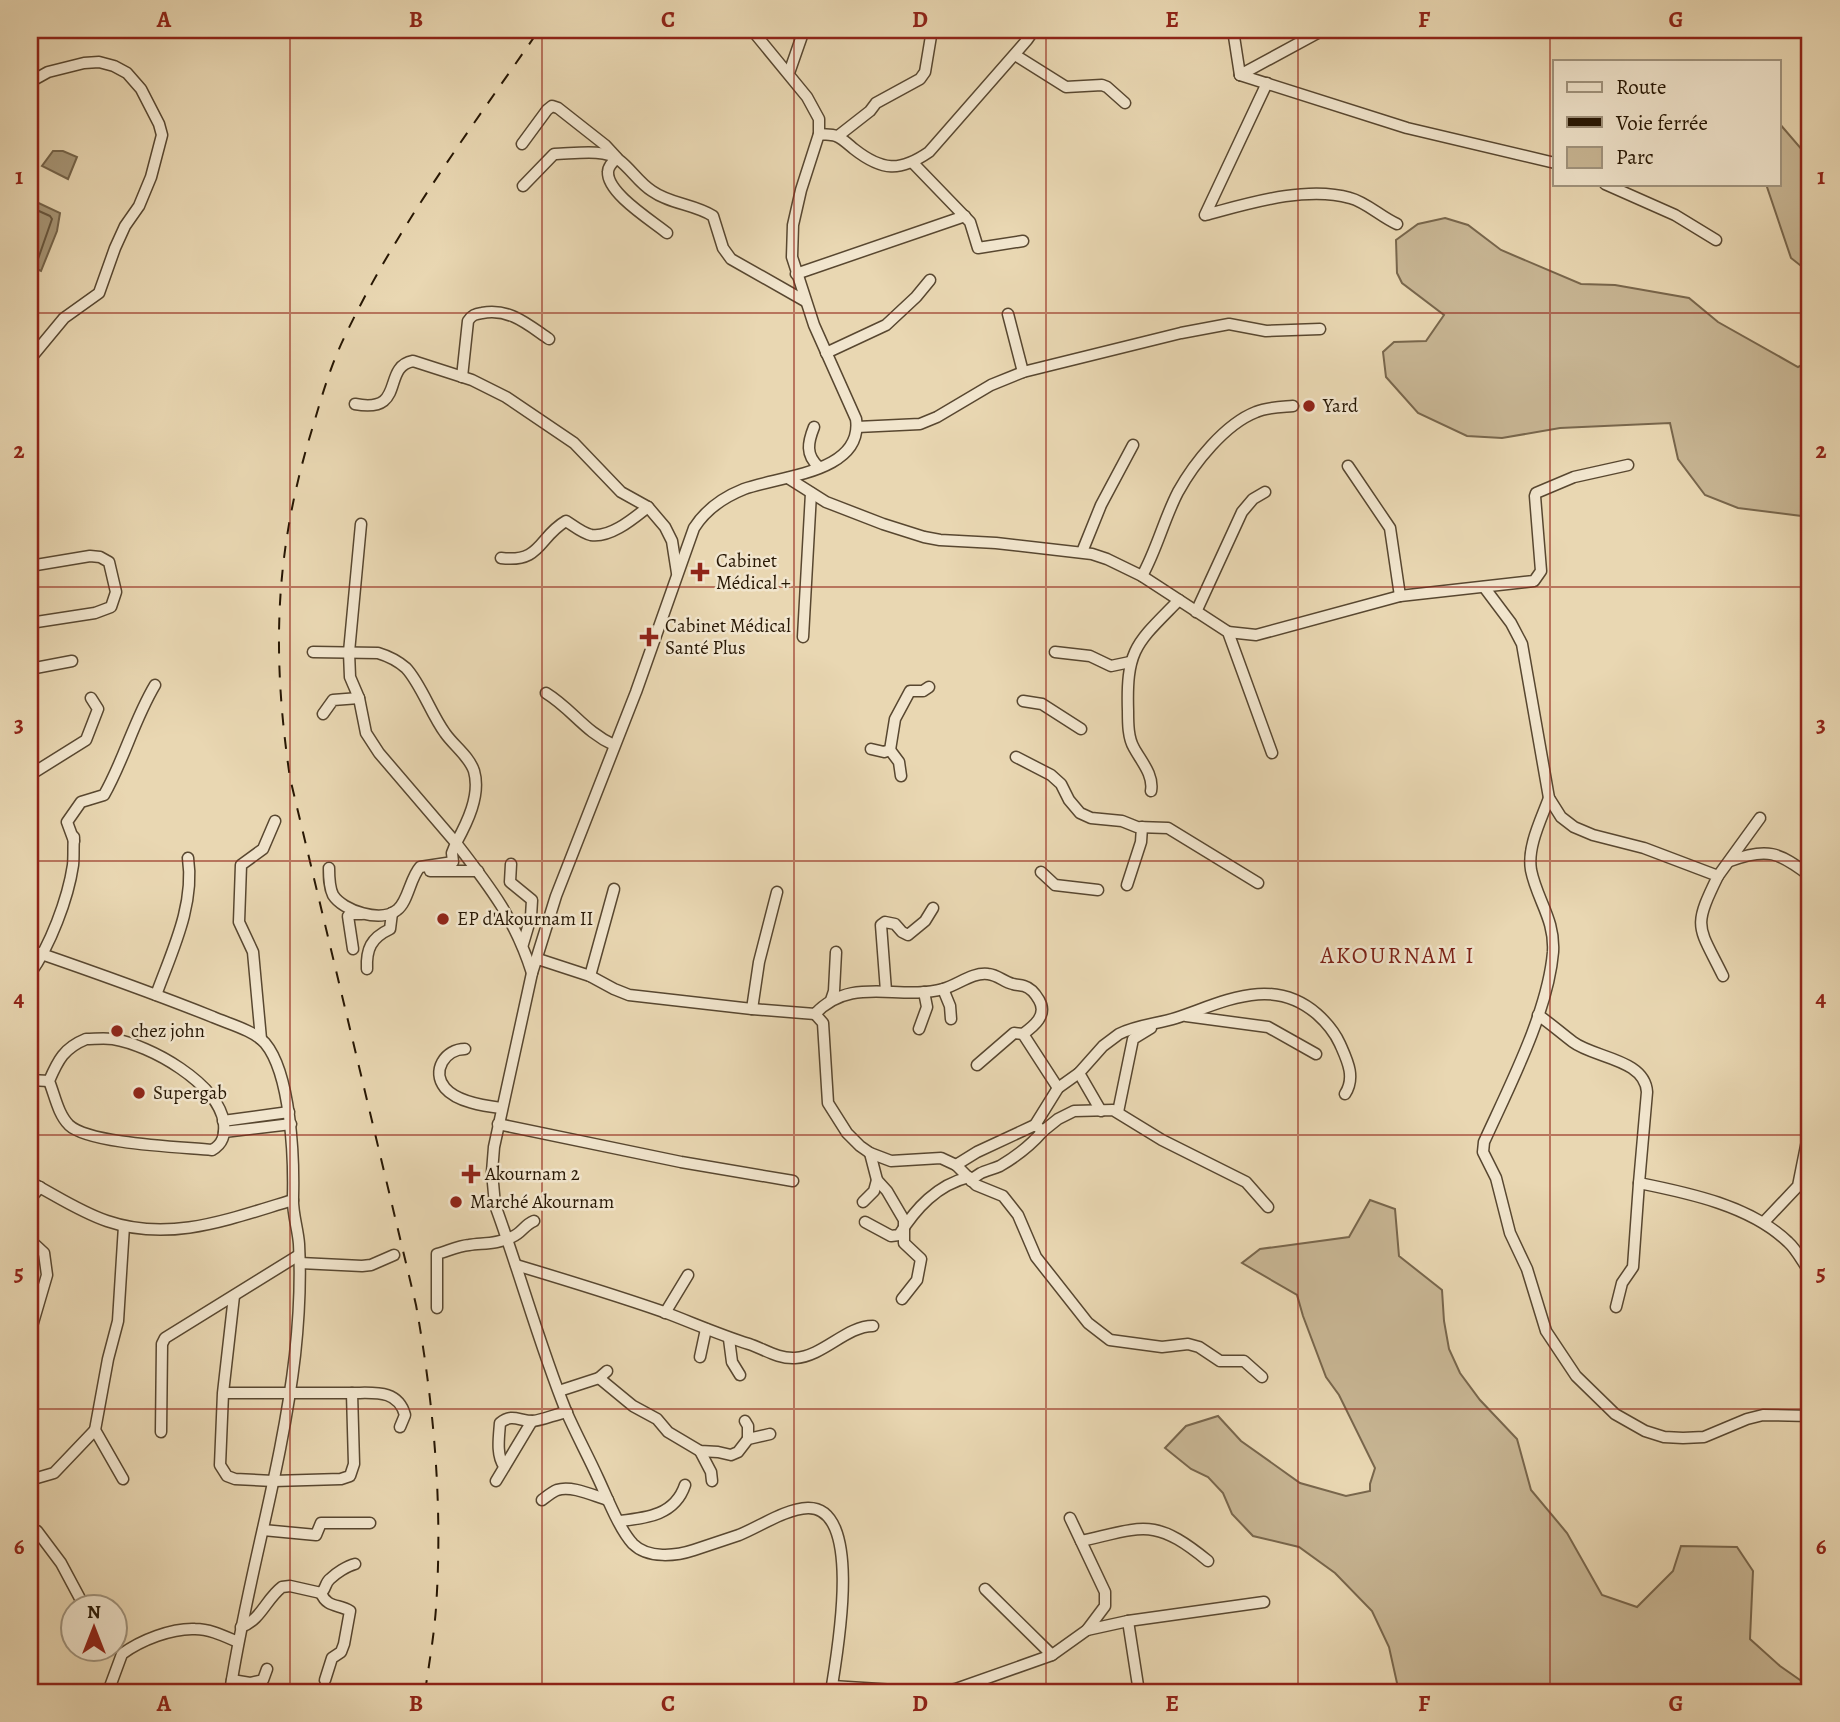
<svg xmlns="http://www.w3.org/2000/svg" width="1840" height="1722" font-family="Alegreya,serif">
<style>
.green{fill:#c8b694;stroke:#78664c;stroke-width:2}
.water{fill:#a79677;stroke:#746349;stroke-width:2}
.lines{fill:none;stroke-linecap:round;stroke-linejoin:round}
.shore{stroke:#67563e;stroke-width:2}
.minor-casing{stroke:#584730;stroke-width:13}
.minor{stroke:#f1e5cd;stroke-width:10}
.rail{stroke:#271704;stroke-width:2;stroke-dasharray:12 12;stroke-linecap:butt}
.grid{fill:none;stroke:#8f2418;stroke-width:2;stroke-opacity:0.55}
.poi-dot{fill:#8f2418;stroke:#f1e5cd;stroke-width:2.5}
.labels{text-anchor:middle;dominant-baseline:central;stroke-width:5;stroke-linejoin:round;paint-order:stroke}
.poi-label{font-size:19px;fill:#271704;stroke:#f1e5cd;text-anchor:start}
.quarter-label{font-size:23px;letter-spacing:2px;fill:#7a1f14;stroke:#f1e5cd}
.neatline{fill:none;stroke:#8f2418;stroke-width:2.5}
.grid-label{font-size:23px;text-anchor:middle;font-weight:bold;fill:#8f2418}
</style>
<rect width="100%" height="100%" fill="#e9d7b2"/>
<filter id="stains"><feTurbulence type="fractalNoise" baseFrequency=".00286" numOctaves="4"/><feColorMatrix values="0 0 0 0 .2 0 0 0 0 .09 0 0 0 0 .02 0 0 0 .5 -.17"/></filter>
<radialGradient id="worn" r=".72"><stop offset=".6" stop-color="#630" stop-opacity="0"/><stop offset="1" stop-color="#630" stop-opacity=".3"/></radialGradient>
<g class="green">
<polygon points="1779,123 1810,159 1810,273 1791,258 1766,184 1779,184"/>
<polygon points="1445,218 1468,225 1501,250 1581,284 1615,285 1689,298 1718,322 1798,367 1810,361 1810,517 1738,508 1705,495 1678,459 1670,423 1560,428 1502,438 1467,436 1418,413 1386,377 1383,352 1394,342 1426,341 1444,315 1402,283 1397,273 1396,240 1418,224"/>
<polygon points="1370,1200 1395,1209 1399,1256 1442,1290 1444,1321 1449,1349 1460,1373 1480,1400 1517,1439 1531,1490 1567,1533 1602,1595 1637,1607 1673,1571 1681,1546 1737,1547 1753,1571 1750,1639 1780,1666 1810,1687 1810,1692 1399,1692 1389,1647 1372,1611 1335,1573 1299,1547 1253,1536 1232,1514 1223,1493 1208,1477 1191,1469 1165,1448 1186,1426 1218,1416 1241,1441 1300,1483 1346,1496 1370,1491 1370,1484 1375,1468 1339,1395 1326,1377 1303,1316 1297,1295 1242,1263 1260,1249 1349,1237"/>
</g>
<g class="water">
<polygon points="53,151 63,151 77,157 68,179 42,166"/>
<polygon points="30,199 60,213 57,231 41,271 30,266"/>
</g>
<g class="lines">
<polyline class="shore" points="30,207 50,216 52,219 38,259 30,260"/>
<g class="minor-casing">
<g id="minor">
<path d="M 752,30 L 807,97 L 819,119 L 819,134 L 801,190 L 793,225 L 792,257 L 814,325 L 856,419 C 864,473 779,476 744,489 C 724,497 706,509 694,528 L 636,692 L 556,896 L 532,973 L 494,1147 L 492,1172 L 495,1205 C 520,1273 539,1344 566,1411 C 576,1434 588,1456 598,1478 C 607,1497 619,1529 633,1544 C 648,1559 676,1556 694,1550 C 709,1545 724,1540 739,1535 C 761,1526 785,1509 808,1508 C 865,1507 836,1659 831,1692"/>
<polyline points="1233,30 1240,75"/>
<polyline points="1804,30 1810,37"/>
<polyline points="1015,55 1066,87 1102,85 1107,87 1125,103"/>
<polyline points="789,73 804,30"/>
<polyline points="1240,75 1407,128 1555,163"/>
<polyline points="1240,75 1323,30"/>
<polyline points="30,82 48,72 84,63 99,62 114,66 127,73 141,89 159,124 162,135 151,177 139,206 125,226 115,248 99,293 64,318 30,359"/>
<path d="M 1267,83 L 1205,215 C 1247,204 1306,185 1350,198 C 1366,202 1381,217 1397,224"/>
<path d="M 819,134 C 825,135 831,134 836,136 C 842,138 849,145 854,149 C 882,171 900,172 929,152 L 1027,40 L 1034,30"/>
<polyline points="838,136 870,111 876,103 920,79 925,72 932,30"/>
<path d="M 522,144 L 547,110 L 552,106 L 558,108 L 605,145 L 617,158 C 613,162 608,166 608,172 C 607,193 651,220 667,233"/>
<polyline points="913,163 970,222 978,248 1023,241"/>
<polyline points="1605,184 1675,215 1716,240"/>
<path d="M 523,186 L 554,154 C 572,154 605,148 619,160 C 631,169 639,183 652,191 C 670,204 694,204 713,216 L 723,248 L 731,259 L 805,301"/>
<polyline points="796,274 965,216"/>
<polyline points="1008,314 1023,372"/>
<polyline points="826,353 886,325 916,297 930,280"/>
<path d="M 462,377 L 468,321 C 472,315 475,314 482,313 C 510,308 527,324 549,339"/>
<path d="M 355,404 C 407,414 381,367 413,361 L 472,380 L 506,397 L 574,443 L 621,492 L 648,507 L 665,527 L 672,541 L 677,573"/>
<path d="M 814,427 C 808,442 805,455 819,467"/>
<polyline points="857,427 920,424 937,417 991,385 1023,372 1181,333 1229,324 1266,331 1320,329"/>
<polyline points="1348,466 1390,528 1400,596"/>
<polyline points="788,478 826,502 883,524 924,537 940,540 996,543 1092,554 1107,559 1142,576 1228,632 1272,753"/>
<polyline points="1082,552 1101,505 1133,445"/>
<path d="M 501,558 C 542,563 538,537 566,521 C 574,526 582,533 591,535 C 611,538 634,518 648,507"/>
<polyline points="30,566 90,556 100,557 109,562 116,592 111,607 95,613 30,623"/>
<path d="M 1142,576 C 1157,549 1164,519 1178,492 C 1194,463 1225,424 1256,412 C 1267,407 1281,407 1293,406"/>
<path d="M 1484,587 L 1511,623 L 1522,644 L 1549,798 L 1561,817 L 1574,827 L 1593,835 L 1644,848 L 1718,876 C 1692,929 1698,925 1723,976"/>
<polyline points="1196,612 1242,512 1253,499 1265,492"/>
<polyline points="1228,632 1256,635 1400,596 1534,581 1541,571 1535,496 1536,493 1574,477 1628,465"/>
<polyline points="803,637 811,493"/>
<path d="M 313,652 L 378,653 C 388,656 398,661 406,668 C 421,684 431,714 445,733 C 454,746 469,756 474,771 C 481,795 467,823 456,843 C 490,887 515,919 532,973"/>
<polyline points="1055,652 1090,656 1111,666 1130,662"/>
<polyline points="30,669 72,661"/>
<path d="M 546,693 C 572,709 585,732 614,745"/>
<polyline points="1023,701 1042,704 1081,729"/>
<polyline points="323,714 333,700 359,698"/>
<polyline points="871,749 884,752 890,750 895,719 910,691 923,691 929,687"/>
<polyline points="890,750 899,762 901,776"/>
<polyline points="1016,757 1051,775 1061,784 1069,800 1080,813 1091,818 1122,821 1137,827 1168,828 1258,883"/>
<polyline points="30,775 86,740 98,709 91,698"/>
<path d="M 1151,791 C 1154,775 1141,761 1134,748 C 1128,738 1128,723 1128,711 C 1126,648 1137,643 1179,600"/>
<path d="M 1549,798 C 1541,820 1527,847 1531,870 C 1537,900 1555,919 1553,952 C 1548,1012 1509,1087 1484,1142 L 1483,1152 L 1496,1178 L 1510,1233 L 1527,1269 L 1546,1331 L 1576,1376 L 1615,1414 L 1645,1431 L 1664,1437 L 1683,1438 L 1704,1437 L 1747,1419 L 1763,1415 L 1810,1416"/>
<polyline points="30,823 32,831"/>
<path d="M 74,841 L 67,822 L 81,802 L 104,795 C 124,760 134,720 155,685"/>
<path d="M 1730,861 C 1767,847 1779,852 1810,876"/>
<polyline points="511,864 510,882 532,900 531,917 523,944"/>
<path d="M 329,868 C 329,877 329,887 333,895 C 343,911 381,923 397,910 C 408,902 410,878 420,867 L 453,862 L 452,853 L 456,843 L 379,753 L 366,733 L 359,698 L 350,677 L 349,652 L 361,524"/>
<polyline points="430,871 478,871"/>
<polyline points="1041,872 1055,885 1098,890"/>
<polyline points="1718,876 1760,818"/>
<polyline points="1127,885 1141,842 1142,827"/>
<polyline points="353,949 348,916 350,914 362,914"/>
<path d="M 30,950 C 91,971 153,993 213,1017 C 229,1024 253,1030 265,1043 C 291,1074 294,1158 293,1197 C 292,1212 298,1229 299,1244 C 301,1281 299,1318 295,1355 C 282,1469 247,1579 230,1692"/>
<path d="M 538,959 L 590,976 L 614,989 L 629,995 L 752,1009 L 815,1014 C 851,975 898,1001 943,989 C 958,985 972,972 988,974 C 998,975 1004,982 1013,984 C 1016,985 1020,985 1024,986 C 1031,988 1035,993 1039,1000 C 1048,1015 1034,1026 1023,1034"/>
<path d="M 367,969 C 366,949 371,938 390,929 L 392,913"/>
<path d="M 30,974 C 50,946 68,899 73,865 C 74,856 73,846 74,837"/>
<polyline points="590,976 614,889"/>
<polyline points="943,989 950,1006 951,1019"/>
<polyline points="886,991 881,925 885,922 895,924 902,932 908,935 925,921 933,908"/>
<path d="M 156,995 C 172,951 195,905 188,858"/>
<polyline points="831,1000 834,991 836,952"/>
<polyline points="752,1009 759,962 777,892"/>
<polyline points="815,1014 823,1023 828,1103 847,1133 860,1146 870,1153 891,1161 941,1158 956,1165 976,1185 1003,1196 1018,1215 1036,1257 1088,1323 1110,1340 1162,1347 1188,1344 1199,1347 1220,1361 1244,1361 1262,1377"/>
<path d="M 1538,1015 C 1550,1023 1561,1033 1573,1042 C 1594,1058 1645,1059 1647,1092 L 1639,1183 C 1689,1193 1751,1206 1788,1242 C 1797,1250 1803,1263 1810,1272"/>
<polyline points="1186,1016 1268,1027 1316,1054"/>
<polyline points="919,1029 927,1007 924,992"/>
<path d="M 86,1039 C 94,1039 104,1038 113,1039 C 150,1045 218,1083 224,1123 C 225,1135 223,1144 212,1150 C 182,1147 89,1144 69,1125 C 58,1114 55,1096 49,1081 C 58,1060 64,1048 86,1039 Z"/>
<polyline points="261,1039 253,952 239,922 241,865 263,849 275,821"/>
<path d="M 465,1049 C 445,1049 431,1071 445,1088 C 457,1102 484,1106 501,1108"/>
<polyline points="977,1065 1014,1033 1023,1034 1058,1088"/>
<polyline points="1079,1073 1101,1111"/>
<polyline points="30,1080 49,1081"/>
<polyline points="1118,1112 1133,1039 1151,1028"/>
<polyline points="223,1121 289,1112"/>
<polyline points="498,1124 681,1162 793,1181"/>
<path d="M 1035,1125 L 1058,1088 L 1079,1073 L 1103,1046 L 1119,1034 C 1137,1025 1157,1024 1176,1018 C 1224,1002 1272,975 1317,1014 C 1326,1022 1335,1033 1340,1044 C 1347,1060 1356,1077 1345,1094"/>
<polyline points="224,1132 291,1124"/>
<polyline points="870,1153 877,1180 887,1191 904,1220 904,1243 921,1259 917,1280 902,1299"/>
<polyline points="956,1165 977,1152 1035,1125 1043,1131 1058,1119 1074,1111 1113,1110 1162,1140 1246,1182 1268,1207"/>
<path d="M 971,1181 C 979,1171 989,1171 1000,1166 C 1017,1156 1031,1145 1043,1131"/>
<path d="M 30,1182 C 55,1195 80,1212 107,1221 C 171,1243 232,1218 293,1200"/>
<polyline points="30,1199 40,1187"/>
<polyline points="863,1202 874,1191 877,1180"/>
<path d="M 865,1222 L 891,1236 L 899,1235 C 916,1208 937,1185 969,1177"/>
<polyline points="1764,1222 1798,1186 1807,1141"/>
<polyline points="30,1240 44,1253 47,1275 30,1333"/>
<polyline points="300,1263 362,1266 371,1265 394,1255"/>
<path d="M 516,1265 C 566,1280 615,1295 664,1312 C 693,1323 720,1335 749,1344 C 764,1349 778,1359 795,1358 C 824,1356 846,1326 873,1326"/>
<polyline points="1616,1307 1622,1283 1633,1267 1639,1183"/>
<path d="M 437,1308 L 437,1254 C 448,1251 458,1246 469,1245 C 484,1243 498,1244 512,1237 C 522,1233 524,1225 534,1221"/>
<polyline points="665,1313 688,1275"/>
<polyline points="729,1339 732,1362 740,1375"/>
<polyline points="700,1357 706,1329"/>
<polyline points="599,1378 633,1406 657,1419 668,1432 700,1451 718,1452 731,1455 738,1452 748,1439 770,1434"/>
<polyline points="559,1391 599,1378 607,1371"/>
<polyline points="223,1393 352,1393 354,1464 350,1476 341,1479 273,1481 235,1479 227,1476 220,1465 223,1393 234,1296"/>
<path d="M 352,1393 C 374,1393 398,1389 405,1415 L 400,1427"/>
<polyline points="745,1421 748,1426 748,1439"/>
<polyline points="161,1432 162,1344 165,1338 299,1255"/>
<polyline points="700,1451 711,1472 712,1481"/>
<path d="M 504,1466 C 496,1455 499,1437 500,1423 C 512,1413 519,1421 533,1421 C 543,1420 556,1414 567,1412"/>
<polyline points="123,1479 95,1430 108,1359 118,1321 124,1226"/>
<polyline points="30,1480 54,1473 95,1430"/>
<polyline points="496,1481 532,1421"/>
<path d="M 542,1500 C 546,1497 552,1492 557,1490 C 572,1485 594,1496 608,1500"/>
<path d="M 620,1521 C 647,1518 675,1515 685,1485"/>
<polyline points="263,1530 316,1535 321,1523 370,1523"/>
<polyline points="37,1531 61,1563 84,1606"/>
<path d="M 1081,1541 C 1144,1527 1154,1517 1208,1561"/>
<polyline points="985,1589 1052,1655"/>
<path d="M 321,1593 C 327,1608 339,1604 350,1611 L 344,1644 L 341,1652 L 332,1658 L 325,1680"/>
<polyline points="1128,1621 1139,1692"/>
<path d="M 241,1627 C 261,1620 266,1599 282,1587 L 290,1586 L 321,1593 C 326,1589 325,1583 330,1579 C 336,1573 347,1566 355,1564"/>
<polyline points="1087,1630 1128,1621 1264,1602"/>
<polyline points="232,1680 250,1683 263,1680 267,1669"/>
<polyline points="832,1686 926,1692"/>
<path d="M 108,1692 L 122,1654 C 141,1640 172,1628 195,1629 C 210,1629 224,1636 238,1642"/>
<polyline points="939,1692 956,1689 1052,1655 1087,1630 1105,1606 1105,1592 1070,1518"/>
</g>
</g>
<use href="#minor" class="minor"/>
<path class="rail" d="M 425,1692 C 429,1664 434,1636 436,1608 C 443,1506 434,1405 416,1305 L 290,778 C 271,649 275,547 314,423 C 322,395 331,365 344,338 C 396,228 470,130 539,30"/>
</g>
<path class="grid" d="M 290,30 L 290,1692M 542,30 L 542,1692M 794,30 L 794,1692M 1046,30 L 1046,1692M 1298,30 L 1298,1692M 1550,30 L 1550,1692M 30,313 L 1810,313M 30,587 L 1810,587M 30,861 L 1810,861M 30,1135 L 1810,1135M 30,1409 L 1810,1409"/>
<g class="poi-dot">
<circle cx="1309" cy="406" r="7"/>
<path d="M696.5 561.5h7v7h7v7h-7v7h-7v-7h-7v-7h7z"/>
<path d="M645.5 626.5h7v7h7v7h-7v7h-7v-7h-7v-7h7z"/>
<circle cx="443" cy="919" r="7"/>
<circle cx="117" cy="1031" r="7"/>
<circle cx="139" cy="1093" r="7"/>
<path d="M467.5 1163.5h7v7h7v7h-7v7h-7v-7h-7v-7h7z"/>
<circle cx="456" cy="1202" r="7"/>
</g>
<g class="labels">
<g class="poi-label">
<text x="1323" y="406">Yard</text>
<text x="716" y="561">Cabinet<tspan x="716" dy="22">Médical +</tspan></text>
<text x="665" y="626">Cabinet Médical<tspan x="665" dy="22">Santé Plus</tspan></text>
<text x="457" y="919">EP d'Akournam II</text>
<text x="131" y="1031">chez john</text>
<text x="153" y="1093">Supergab</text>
<text x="485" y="1174">Akournam 2</text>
<text x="470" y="1202">Marché Akournam</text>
</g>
<g class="quarter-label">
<text x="1398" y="955">AKOURNAM I</text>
</g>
</g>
<rect width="1840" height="1722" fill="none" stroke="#e9d7b2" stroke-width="77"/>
<rect x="1553" y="60" width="228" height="126" fill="#f1e5cd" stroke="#a0937d" stroke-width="2"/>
<rect x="1567" y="82" width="35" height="10" fill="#f1e5cd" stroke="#a0937d" stroke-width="2"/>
<text x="1616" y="94" font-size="21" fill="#271704">Route</text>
<rect x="1567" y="117" width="35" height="10" fill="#271704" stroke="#a0937d" stroke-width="2"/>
<text x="1616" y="130" font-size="21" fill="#271704">Voie ferrée</text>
<rect x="1567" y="147" width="35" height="21" fill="#c8b694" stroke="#a0937d" stroke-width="2"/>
<text x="1616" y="164" font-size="21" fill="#271704">Parc</text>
<g transform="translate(94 1628)"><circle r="33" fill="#f1e5cd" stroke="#a0937d" stroke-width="2"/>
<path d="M0-5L12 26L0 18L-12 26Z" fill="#8f2418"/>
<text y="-10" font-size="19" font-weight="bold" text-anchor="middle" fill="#271704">N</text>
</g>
<rect x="38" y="38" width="1763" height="1646" class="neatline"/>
<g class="grid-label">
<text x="164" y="27">A</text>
<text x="416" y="27">B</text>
<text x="668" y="27">C</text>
<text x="920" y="27">D</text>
<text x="1172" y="27">E</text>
<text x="1424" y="27">F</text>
<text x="1676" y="27">G</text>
<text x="19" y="184">1</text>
<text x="1821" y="184">1</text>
<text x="19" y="458">2</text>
<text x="1821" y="458">2</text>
<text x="19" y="732">3</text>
<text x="1821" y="732">3</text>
<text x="19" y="1006">4</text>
<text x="1821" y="1006">4</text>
<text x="19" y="1280">5</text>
<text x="1821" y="1280">5</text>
<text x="19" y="1554">6</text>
<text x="1821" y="1554">6</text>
<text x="164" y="1711">A</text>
<text x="416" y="1711">B</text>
<text x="668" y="1711">C</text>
<text x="920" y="1711">D</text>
<text x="1172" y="1711">E</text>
<text x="1424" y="1711">F</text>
<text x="1676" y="1711">G</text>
</g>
<rect width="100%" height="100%" filter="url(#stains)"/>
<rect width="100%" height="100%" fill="url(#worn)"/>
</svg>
